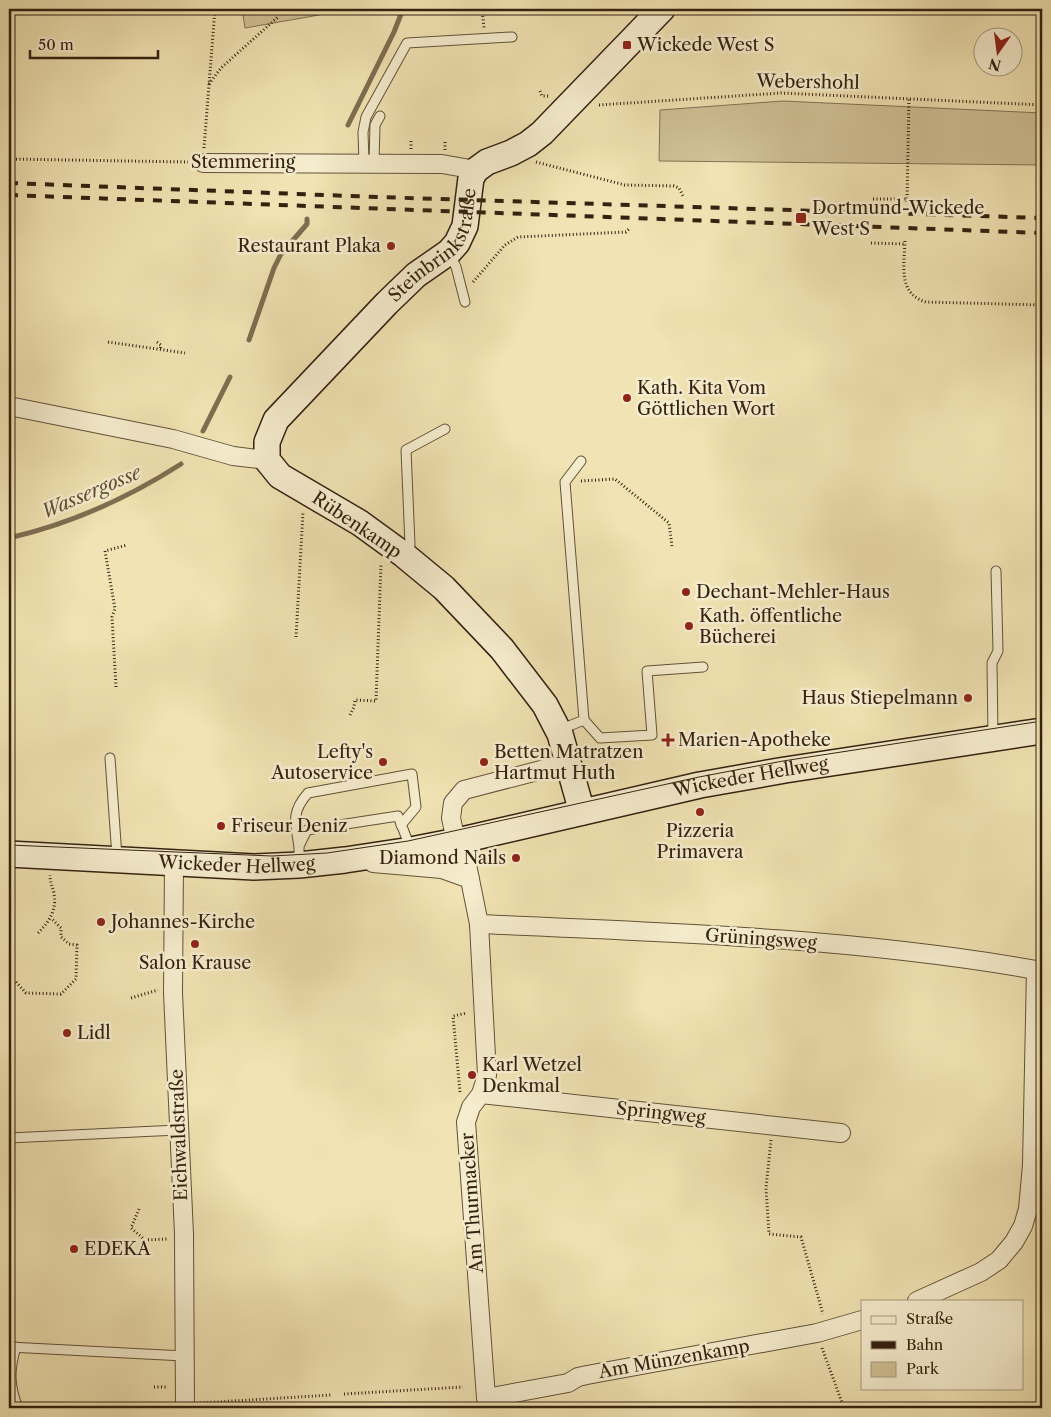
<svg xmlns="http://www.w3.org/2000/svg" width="1051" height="1417" font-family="'Libre Caslon Text',serif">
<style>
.green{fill:#d1c297;stroke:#827254}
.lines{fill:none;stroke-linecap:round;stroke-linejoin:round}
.stream{stroke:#7f6e51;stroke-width:5}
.lane-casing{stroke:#635239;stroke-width:11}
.street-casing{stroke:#635239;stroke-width:20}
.secondary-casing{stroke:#342110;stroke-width:28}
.path{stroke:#342110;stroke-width:3;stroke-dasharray:1 2.5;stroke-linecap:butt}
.lane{stroke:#f6edce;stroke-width:9}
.street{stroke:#f6edce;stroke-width:18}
.secondary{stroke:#f6edce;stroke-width:25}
.tram{stroke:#342110;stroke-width:1}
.rail{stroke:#342110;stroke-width:4;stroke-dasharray:9 9;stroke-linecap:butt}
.poi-dot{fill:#8f2418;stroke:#f6edce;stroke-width:2}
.labels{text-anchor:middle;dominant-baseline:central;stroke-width:5;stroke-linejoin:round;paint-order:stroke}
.poi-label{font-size:18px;fill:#342110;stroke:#f6edce;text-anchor:start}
.street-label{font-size:18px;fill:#342110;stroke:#f6edce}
.water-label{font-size:19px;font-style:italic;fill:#604e36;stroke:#f6edce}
</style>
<rect width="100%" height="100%" fill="#f1e3b3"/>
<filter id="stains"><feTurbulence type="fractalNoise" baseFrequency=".004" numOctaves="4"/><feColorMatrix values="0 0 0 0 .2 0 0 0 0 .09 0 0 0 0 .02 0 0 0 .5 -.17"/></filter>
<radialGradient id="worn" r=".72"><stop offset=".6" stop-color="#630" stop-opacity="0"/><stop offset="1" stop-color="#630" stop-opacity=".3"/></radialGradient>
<g class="green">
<polygon points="242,9 318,9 319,15 245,28"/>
<polygon points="783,101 1042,113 1042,165 659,161 660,110"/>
</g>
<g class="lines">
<g class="stream">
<polyline points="348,125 394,32 403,9"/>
<polyline points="249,340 274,268 281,254 307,224 307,219"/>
<polyline points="203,431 230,377"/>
<path d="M 9,538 C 70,524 128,498 181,464"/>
</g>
<g class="lane-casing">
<g id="lane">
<polyline points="364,163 363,132 366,117 407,43 512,37"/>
<polyline points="374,163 375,125 380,116"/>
<polyline points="450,254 456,267 465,302"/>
<polyline points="405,553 410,545 406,450 445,429"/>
<polyline points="584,720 600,738 652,735 647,671 703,667"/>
<polyline points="559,730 584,720 565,482 581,461"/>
<polyline points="993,737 992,663 998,651 996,571"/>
<polyline points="110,758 117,857"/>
<path d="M 299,846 C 295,823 291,812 308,793 L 412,774 L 416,807 L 401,825"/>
<polyline points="299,864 299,846 307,830 398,816 410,847"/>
<polyline points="9,1138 178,1130"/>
<polyline points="9,1347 184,1356"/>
<path d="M 16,1347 C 9,1370 9,1385 18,1408"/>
<polyline points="334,1408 344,1408"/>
</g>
</g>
<g class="street-casing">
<g id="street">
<polyline points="203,163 442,164 476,170"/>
<polyline points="9,406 173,439 233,456 267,460"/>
<polyline points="174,863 173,993 184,1234 185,1408"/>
<polyline points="373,863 442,869 470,879"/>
<path d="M 479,924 C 667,932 857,938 1042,971"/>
<polyline points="481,1094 841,1133"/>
<polyline points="917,1301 981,1272 999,1260 1014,1242 1023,1226 1028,1209 1032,1165 1036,970"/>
<polyline points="486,1398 466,1122 471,1107 481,1094 487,1075 479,924 462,840 454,832 451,818 453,803 464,790 568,763"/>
<polyline points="486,1398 568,1383 578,1377 587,1375 817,1333 862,1320"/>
</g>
</g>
<g class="secondary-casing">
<g id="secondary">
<path id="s1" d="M 582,812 L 560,734 L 545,705 L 502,649 L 444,588 L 404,555 L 360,523 L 280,476 L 267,460 L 267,442 L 276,420 L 387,303 L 416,275 L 449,252 L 457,243 L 465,226 L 471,178 L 476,170 L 487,162 L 511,153 L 528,144 L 542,133 L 662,9"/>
<path id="s2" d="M 9,854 L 254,867 L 299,865 L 345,860 L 411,850 L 462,840 L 700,785 L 785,770 L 1042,731"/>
</g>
</g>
<g class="path">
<polyline points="482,9 484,28"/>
<polyline points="699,9 699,12"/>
<polyline points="209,84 221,68 279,16"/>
<polyline points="540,91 542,96 549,96"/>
<polyline points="599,105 781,93 1042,105"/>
<polyline points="204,148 215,9"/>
<polyline points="411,149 411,140"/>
<polyline points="445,150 445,140"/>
<polyline points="9,159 188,162"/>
<polyline points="536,162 625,185 674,186 679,188 683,196"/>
<polyline points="873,199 907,199"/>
<polyline points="907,202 909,99"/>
<path d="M 905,241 C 904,266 898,294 926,302 L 1042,305"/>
<polyline points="871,243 905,244"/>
<polyline points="473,282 505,245 518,237 626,232 629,229"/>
<polyline points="108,342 185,353"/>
<polyline points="157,342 161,345 160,350"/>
<polyline points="581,481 615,479 669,523 672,546"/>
<polyline points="296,637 303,512"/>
<polyline points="116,687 112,617 115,609 105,551 127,545"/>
<polyline points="350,715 354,707 355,700 376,701 381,564"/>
<path d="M 38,933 C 49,922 57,910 54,894 C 53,887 50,883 50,875"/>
<polyline points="16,982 26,993 61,994 76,979 77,945 69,944 61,937 61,928 51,918"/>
<polyline points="131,998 158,990"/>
<polyline points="460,1092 453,1016 467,1013"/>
<polyline points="771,1140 766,1188 769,1234 801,1237 823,1314"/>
<polyline points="139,1209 131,1228 145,1240 168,1239"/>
<polyline points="822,1348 844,1408"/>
<polyline points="154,1387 168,1387"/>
<polyline points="344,1394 463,1387"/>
<polyline points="200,1403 331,1395"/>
</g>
<use href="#lane" class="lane"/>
<use href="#street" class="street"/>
<use href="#secondary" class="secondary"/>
<polyline class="tram" points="9,845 272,856 327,853 408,841 699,777 783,761 1042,721"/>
<g class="rail">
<polyline points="9,183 377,197 1042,218"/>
<polyline points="9,195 1042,233"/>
</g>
</g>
<g class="poi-dot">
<rect x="622" y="40" width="10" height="10" rx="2.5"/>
<rect x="795" y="212" width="12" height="12" rx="2.5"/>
<circle cx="391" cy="246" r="5"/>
<circle cx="627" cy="398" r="5"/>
<circle cx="686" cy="592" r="5"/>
<circle cx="689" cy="626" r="5"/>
<circle cx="968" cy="698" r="5"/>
<path d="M665.5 732.5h5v5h5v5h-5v5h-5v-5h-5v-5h5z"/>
<circle cx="383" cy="762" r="5"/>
<circle cx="484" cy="762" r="5"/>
<circle cx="700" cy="812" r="5"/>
<circle cx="221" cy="826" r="5"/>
<circle cx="516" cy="858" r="5"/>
<circle cx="101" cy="922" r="5"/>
<circle cx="195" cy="944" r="5"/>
<circle cx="67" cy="1033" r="5"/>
<circle cx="472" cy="1075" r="5"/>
<circle cx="74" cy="1249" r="5"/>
</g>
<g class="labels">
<g class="poi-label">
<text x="637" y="45">Wickede West S</text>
<text x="812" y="208">Dortmund-Wickede<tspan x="812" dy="21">West S</tspan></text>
<text x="381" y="246" text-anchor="end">Restaurant Plaka</text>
<text x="637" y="388">Kath. Kita Vom<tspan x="637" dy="21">Göttlichen Wort</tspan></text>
<text x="696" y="592">Dechant-Mehler-Haus</text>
<text x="699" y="616">Kath. öffentliche<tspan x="699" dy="21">Bücherei</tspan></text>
<text x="958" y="698" text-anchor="end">Haus Stiepelmann</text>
<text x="678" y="740">Marien-Apotheke</text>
<text x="373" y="752" text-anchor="end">Lefty's<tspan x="373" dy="21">Autoservice</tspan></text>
<text x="494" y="752">Betten Matratzen<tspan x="494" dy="21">Hartmut Huth</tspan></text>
<text x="231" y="826">Friseur Deniz</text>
<text x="700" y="831" text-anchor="middle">Pizzeria<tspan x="700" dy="21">Primavera</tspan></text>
<text x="506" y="858" text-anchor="end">Diamond Nails</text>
<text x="111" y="922">Johannes-Kirche</text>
<text x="195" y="963" text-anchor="middle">Salon Krause</text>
<text x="77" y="1033">Lidl</text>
<text x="482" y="1065">Karl Wetzel<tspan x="482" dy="21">Denkmal</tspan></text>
<text x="84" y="1249">EDEKA</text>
</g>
<g class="street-label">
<text transform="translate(808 82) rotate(1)">Webershohl</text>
<text x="243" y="162">Stemmering</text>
<text stroke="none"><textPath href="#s1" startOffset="769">Steinbrinkstraße</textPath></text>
<text transform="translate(357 525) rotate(34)">Rübenkamp</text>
<text stroke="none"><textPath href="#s2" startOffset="751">Wickeder Hellweg</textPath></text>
<text stroke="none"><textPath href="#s2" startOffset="228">Wickeder Hellweg</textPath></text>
<text transform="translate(761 939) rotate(4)">Grüningsweg</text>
<text transform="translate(661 1113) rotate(6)">Springweg</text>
<text transform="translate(179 1135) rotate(-92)">Eichwaldstraße</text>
<text transform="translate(472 1203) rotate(-94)">Am Thurmacker</text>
<text transform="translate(674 1359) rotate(-10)">Am Münzenkamp</text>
</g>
<g class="water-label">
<text transform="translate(91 492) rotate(-23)">Wassergosse</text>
</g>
</g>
<rect width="1051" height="1417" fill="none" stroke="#f1e3b3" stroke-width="30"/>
<rect x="10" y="10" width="1031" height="1397" fill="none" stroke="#342110" stroke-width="2.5"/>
<rect x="15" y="15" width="1021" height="1387" fill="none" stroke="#342110"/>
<rect x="861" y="1300" width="162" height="90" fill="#f6edce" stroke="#a89b82"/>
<rect x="871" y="1316" width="25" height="8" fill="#f6edce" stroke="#a89b82"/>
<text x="906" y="1324" font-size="15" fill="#342110">Straße</text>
<rect x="871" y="1341" width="25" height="8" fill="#342110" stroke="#a89b82"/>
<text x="906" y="1350" font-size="15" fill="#342110">Bahn</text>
<rect x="871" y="1362" width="25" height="15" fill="#d1c297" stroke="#a89b82"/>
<text x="906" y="1374" font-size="15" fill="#342110">Park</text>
<g transform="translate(998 52) rotate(194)"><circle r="24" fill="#f6edce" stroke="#a89b82"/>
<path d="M0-4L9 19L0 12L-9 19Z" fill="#8f2418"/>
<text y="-8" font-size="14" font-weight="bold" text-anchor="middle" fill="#342110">N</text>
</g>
<path d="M30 50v8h128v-8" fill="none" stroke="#342110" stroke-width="2.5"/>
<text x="38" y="50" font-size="15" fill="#342110" stroke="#f6edce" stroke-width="4" paint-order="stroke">50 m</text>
<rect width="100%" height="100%" filter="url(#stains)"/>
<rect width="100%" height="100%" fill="url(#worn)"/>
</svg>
